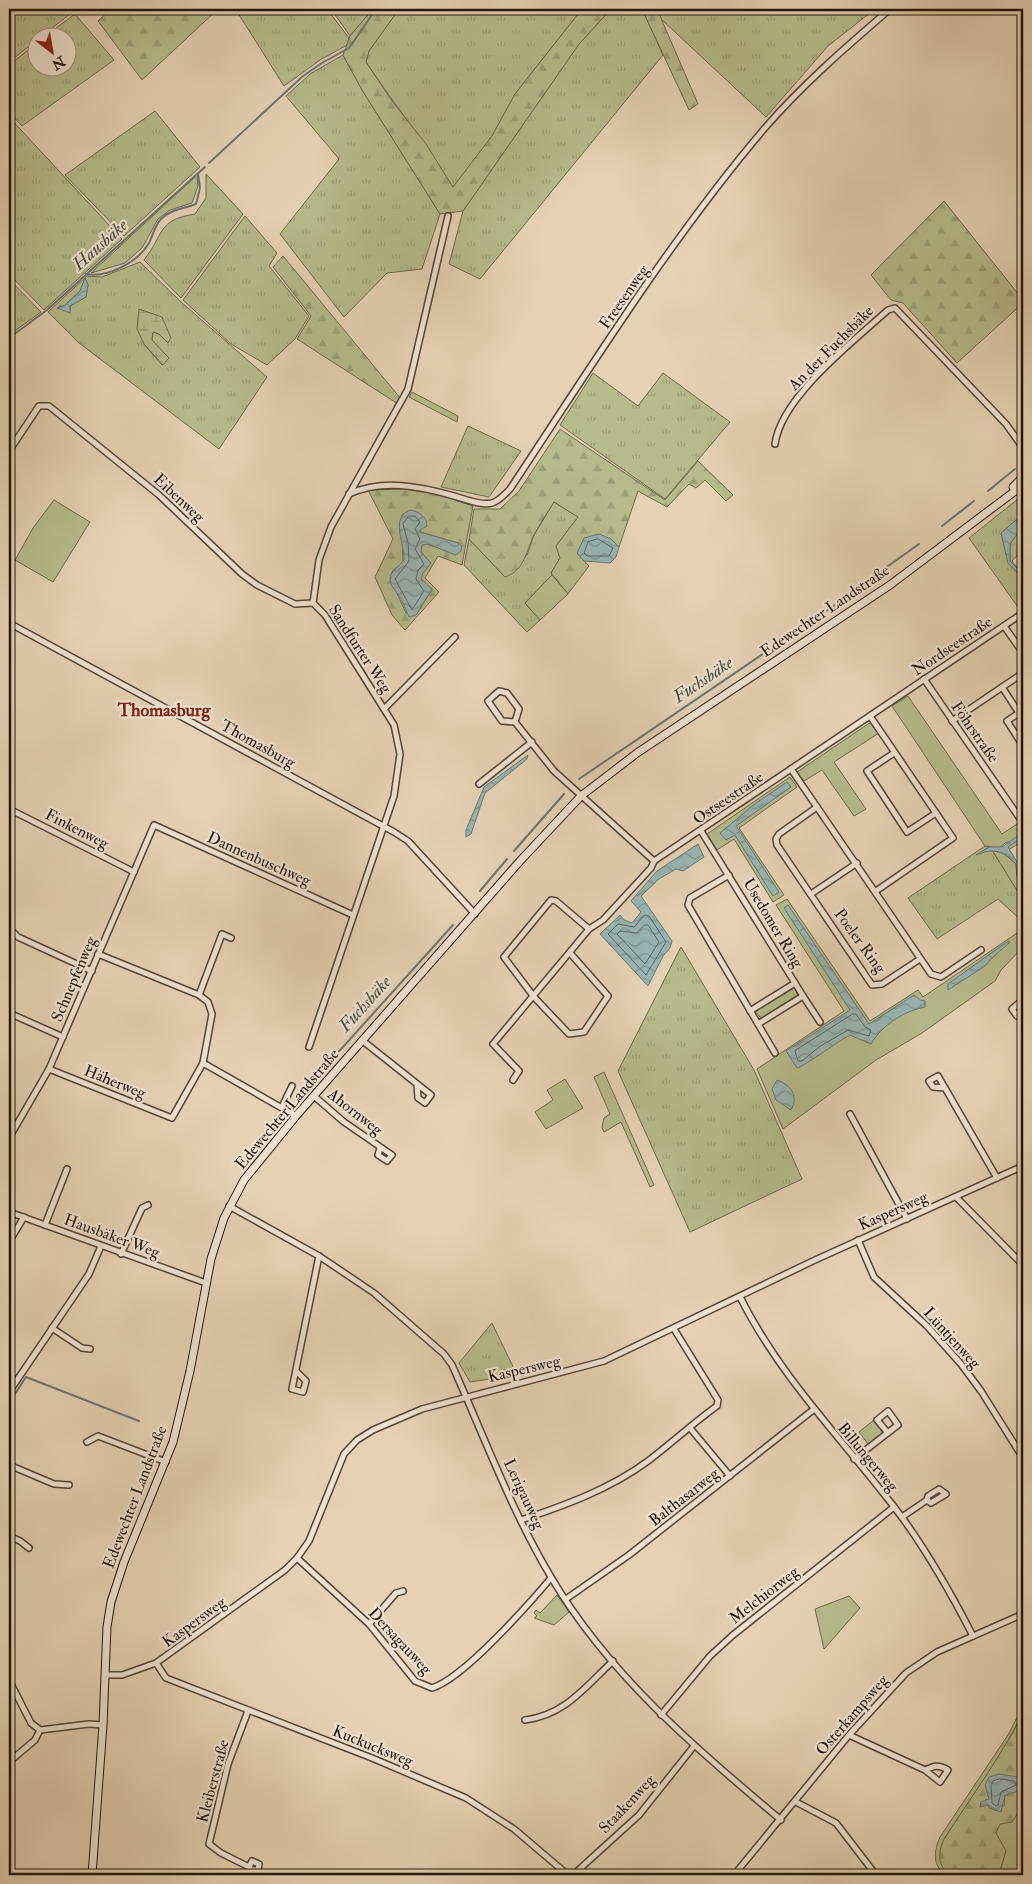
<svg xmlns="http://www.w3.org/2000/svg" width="1032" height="1884" font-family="'IM FELL Double Pica',serif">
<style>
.grass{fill:url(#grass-tufts);stroke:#6c684c;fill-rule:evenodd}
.forest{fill:url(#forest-firs);stroke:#6c684c;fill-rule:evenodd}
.wetland{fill:url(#wetland-marsh);stroke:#6c684c}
.green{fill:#b6bb8c;stroke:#6c684c}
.water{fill:url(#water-waves);stroke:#687672}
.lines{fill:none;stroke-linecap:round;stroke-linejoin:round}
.shore{stroke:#5c6662;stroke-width:1}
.stream{stroke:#687672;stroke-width:2}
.street-casing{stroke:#524537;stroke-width:8}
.secondary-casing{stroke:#21160d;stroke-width:9}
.street{stroke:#eee2cf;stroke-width:5}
.secondary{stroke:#eee2cf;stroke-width:7}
.labels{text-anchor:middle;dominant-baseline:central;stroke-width:4.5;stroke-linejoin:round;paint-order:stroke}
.street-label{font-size:16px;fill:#21160d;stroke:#eee2cf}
.water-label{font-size:18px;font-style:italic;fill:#4b4e48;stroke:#eee2cf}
.neighbourhood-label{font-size:18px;font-weight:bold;fill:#7a1f14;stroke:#eee2cf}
</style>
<defs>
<pattern id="grass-tufts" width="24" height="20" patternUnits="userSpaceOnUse" patternTransform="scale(1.25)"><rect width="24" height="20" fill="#b6bb8c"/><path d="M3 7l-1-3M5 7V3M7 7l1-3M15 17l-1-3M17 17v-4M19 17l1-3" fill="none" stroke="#9ca078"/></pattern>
<pattern id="forest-firs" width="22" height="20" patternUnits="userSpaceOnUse" patternTransform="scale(1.25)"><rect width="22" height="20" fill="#b6bb8c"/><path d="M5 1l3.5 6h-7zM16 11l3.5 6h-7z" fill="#9ca078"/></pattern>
<pattern id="wetland-marsh" width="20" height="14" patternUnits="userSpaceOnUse" patternTransform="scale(1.25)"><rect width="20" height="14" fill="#b6bb8c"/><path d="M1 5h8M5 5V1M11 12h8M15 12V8" fill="none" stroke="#9ca078"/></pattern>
<pattern id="water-waves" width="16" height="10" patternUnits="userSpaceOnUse" patternTransform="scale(1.25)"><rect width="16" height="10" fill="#98b6b6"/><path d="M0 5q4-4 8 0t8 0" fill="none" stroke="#7c9392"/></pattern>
</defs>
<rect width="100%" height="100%" fill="#e5d2b5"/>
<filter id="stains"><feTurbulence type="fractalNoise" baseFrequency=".004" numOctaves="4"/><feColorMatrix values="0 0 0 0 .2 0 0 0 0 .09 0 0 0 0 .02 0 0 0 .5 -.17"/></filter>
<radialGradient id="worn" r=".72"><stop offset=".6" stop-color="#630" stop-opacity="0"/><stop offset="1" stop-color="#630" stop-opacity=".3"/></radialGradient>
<g class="grass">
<polygon points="9,9 74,9 75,10 9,62"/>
<polygon points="238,9 327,9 349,38 347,45 320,60 284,86 236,10"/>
<polygon points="331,9 373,9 350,36"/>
<path d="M 399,9 L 582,9 L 515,94 L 492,136 L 453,188 C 426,144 395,105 366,62 L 369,51 Z"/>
<polygon points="611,9 642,9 663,55 480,279 449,264 463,211 579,44"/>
<polygon points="657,9 875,9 828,46 766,117 660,18"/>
<polygon points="75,14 114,60 22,126 9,112 9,65 37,43 38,68 68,68 68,38 44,37"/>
<polygon points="343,55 362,90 440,214 422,269 387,273 344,317 280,234 339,159 286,96 310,74"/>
<polygon points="155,111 200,167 124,236 65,175"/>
<polygon points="9,117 122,239 44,310 9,274"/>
<path d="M 206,174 L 243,214 L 181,298 L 144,260 C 165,233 157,220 195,214 L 206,198 Z"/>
<polygon points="197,175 198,186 192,203 170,210 158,219 142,248 125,263 91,273"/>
<polygon points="245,216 277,253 269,266 309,316 295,339 267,365 231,344 183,300"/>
<path d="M 140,262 L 181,302 L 267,377 L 219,449 L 79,343 L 48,312 L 87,276 L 102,277 ZM 85,279 L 88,285 L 86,297 L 70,306 L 70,313 L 59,306 L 64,306 L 80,291 ZM 162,317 L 168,343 L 159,334 L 153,332 L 151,340 L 169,358 L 162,365 L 144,344 Z"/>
<polygon points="9,279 41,312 9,335"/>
<polygon points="593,373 638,406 663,373 730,422 665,499 560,425"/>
<polygon points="468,426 521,451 489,497 441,487"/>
<polygon points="1023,495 1023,514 1001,533 1008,562 1023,579 1023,607 1020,610 969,538"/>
<polygon points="554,502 578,517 556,546 560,558 551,573 552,575 525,603 540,620 527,632 464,565 469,539 505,577 527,555 534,535"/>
<polygon points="1023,526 1023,549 1012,561 1023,575 1010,561 1010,544"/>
<polygon points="985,846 989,847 982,852 992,850 1023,900 1023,922 998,899 937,939 908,898"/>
<polygon points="681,947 754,1070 802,1179 690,1232 618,1071"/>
<polygon points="492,1323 517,1375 470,1382 459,1363"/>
</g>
<g class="forest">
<polygon points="111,9 218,9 142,80 98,21"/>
<polygon points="373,9 399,9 369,51 366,62 392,101 426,144 453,187 492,136 515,94 582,9 611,9 579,44 463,211 440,214 362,90 343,55 350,36"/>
<polygon points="642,9 657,9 698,104 689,110"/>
<polygon points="944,201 1023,300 1023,303 957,363 903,303 891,300 871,275"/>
<polygon points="283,256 401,399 398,404 297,339 311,316 273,267"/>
<polygon points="412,392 458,416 457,422 409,397"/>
<path d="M 560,429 L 665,500 L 698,461 L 733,495 L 726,501 L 705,480 L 696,488 L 689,484 L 667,507 L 638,491 L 619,547 L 611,539 L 577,553 L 589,566 L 568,594 L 551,573 L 560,558 L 556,546 L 578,517 L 554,502 C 548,512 541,522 535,533 C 526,549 526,570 505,577 L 469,539 L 474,509 L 500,509 L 519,491 Z"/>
<path d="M 406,489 L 433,493 L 473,506 L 462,565 L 438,556 L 425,578 L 439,592 L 405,630 L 392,615 L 375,577 L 393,539 L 368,490 ZM 411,510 L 420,532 L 458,543 L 456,555 L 428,544 L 422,545 L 420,549 L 425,558 C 423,572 415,579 430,587 L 431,591 L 418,612 L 406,613 L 390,578 L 393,570 L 403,563 L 402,515 Z"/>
<path d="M 1023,1712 L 1023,1805 L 1012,1823 L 997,1833 L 1006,1851 L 999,1875 C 970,1875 924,1884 944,1839 L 1011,1736 ZM 986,1785 L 1005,1795 L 1004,1806 L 984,1805 L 985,1800 L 989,1800 Z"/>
</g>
<polygon class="wetland" points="139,309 162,317 171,338 168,343 159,334 153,332 152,340 169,358 163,365 144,344 137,329"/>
<g class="green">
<polygon points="54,500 90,522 53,582 15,560 33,528"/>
<polygon points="552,575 568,594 540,620 525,603"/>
<polygon points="908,696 1002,834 1023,820 1023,841 1010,849 1008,846 1020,839 1005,843 999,848 985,846 892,706"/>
<polygon points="871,722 879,733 834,762 866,809 854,816 822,770 804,781 797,772"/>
<polygon points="790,777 797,787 739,828 784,895 773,902 734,839 717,850 707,834"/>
<polygon points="992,850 1003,853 1016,864 1017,876 1023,882 1023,900"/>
<polygon points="787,899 870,1021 918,990 923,997 1023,929 1023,947 1001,970 995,981 922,1033 876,1060 783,1129 757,1069 844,1011 776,905"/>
<polygon points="794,986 798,996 761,1018 755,1011"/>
<polygon points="604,1072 654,1185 650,1187 621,1122 604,1132 602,1128 604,1118 610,1114 594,1077"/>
<polygon points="565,1079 583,1108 546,1129 535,1112 553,1100 547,1090"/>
<polygon points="874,1420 883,1433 868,1444 859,1432"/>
<polygon points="557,1595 569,1612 554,1625 534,1618 537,1616 534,1613 536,1610 540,1613"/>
<polygon points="849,1596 860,1608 824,1649 815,1609"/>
<path d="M 1023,1706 C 1023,1726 958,1816 944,1839 C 938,1853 937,1865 950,1875 L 945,1875 C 932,1864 934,1851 940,1837 L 1008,1735 Z"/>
<polygon points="1023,1805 1023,1875 999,1875 1006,1851 996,1833 1000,1824 1012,1822"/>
</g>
<g class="water">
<polygon points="85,278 88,285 86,297 70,306 70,313 57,308 64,306 80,291"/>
<path d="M 411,510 C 419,512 427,517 427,526 L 420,530 L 420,532 L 458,543 L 462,547 L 461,551 L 456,555 L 428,544 L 422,545 L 421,552 L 431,563 L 423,573 L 421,579 L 432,589 L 416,615 L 409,617 L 401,599 L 390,583 L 391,574 L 404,560 C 405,544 389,516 411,510 Z"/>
<polygon points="1023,514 1023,526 1010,544 1010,561 1023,575 1023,579 1008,563 1001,533"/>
<polygon points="599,534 611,539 619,547 616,557 610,563 584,561 577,553 584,538"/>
<polygon points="528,755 527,759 485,793 471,834 466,837 466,830 484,787"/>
<polygon points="787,782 791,787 736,826 779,892 773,896 735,835 726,840 720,833 756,803"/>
<path d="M 1019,835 L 1021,837 L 1020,839 L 1008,847 L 1023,872 L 1023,882 L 1017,876 L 1016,864 C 1003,850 993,848 976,855 L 989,847 L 1002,847 Z"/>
<polygon points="698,844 704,857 683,871 676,869 659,879 641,896 672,941 670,948 663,956 648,986 600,934 620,915 624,920 632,923 641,912 631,901 657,871"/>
<path d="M 788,905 L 869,1024 L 914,995 L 920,1000 L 925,1001 L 925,1007 C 904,1011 882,1025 871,1044 L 850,1035 C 840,1040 803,1067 797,1068 L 786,1051 L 850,1010 L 784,908 Z"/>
<polygon points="1008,941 1010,942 991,959 985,966 948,990 948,984"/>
<path d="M 777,1080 C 791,1085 799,1096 791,1110 L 776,1100 L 772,1089 Z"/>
<polygon points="999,1774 1018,1777 1021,1784 1019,1791 1005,1795 1001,1812 989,1808 988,1805 980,1807 981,1802 989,1799 985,1785 989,1777"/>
</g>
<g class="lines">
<g class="shore">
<polygon points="409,516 415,516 420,522 415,529 420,539 415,549 424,564 418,570 416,579 424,591 412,610 395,579 409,561 408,543 403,524"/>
<polygon points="598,539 613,548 609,556 587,556 584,553 588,542"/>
<polygon points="645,915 649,916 666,942 646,975 608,934 618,924 634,927"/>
<polygon points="645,925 648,925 659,942 645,964 617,934 620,931 636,933"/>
<polygon points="853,1014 856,1014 865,1027 871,1030 869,1036 848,1030 819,1047 802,1061 798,1061 795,1051"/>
<polygon points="1000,1779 1014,1781 1016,1785 1001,1792 998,1805 996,1806 992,1803 991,1785 993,1781"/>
</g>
<g class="stream">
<polyline points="209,163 303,76 322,63 349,48 376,9"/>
<path d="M 86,274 C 108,278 138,262 149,243 C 153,235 155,225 161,219 C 171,209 184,209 196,204 L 200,188 L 198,174"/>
<polyline points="9,338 47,310 205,167"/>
<polyline points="988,491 1015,469"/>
<polyline points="942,526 974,501"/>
<polyline points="850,593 919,544"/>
<polyline points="579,779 841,601"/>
<polyline points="514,851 564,794"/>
<polyline points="480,891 507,859"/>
<polyline points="296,1099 453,925"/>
<polyline points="9,1403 26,1377 139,1421"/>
</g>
<g class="street-casing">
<g id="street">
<path d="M 775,444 C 781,397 854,341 888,310 L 895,308 L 1006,424 L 1023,448"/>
<polyline points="9,451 39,406 49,406 159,495 242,574 257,585 295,604 313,603"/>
<path d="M 349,494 C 383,479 419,486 454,496 C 465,499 481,506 492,503 C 499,501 505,494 510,489 C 591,367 669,241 764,129 C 802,85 846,47 890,9"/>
<polyline points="9,623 394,832 408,841 475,914"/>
<polyline points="1004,626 1023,653"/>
<polyline points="924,679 1023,823"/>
<polyline points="1002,687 1019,713 1007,721 1023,746"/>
<polygon points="499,691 507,693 519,709 515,722 502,721 488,701"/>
<polyline points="384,709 455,637"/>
<polyline points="870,716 953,838 876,891"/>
<polyline points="952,721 1023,673"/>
<polyline points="515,722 554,771 654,861"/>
<polyline points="894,753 867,771 907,832 936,813"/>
<polyline points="791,769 931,974 941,977 981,950"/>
<polyline points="479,784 532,742"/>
<polyline points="817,807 779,834 776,839 777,845 872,985 882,984 920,959"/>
<polyline points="9,809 134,872"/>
<polyline points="701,831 803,996 758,1024 688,905 690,898 729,875"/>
<polyline points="654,861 1023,613"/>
<polyline points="811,894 857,863"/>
<polyline points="12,931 18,937 92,971"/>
<polyline points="570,953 608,996 584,1032 569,1034 534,997 504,957 551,900 556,901 589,929"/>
<polyline points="199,995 222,934 231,938"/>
<polyline points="803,996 820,1022"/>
<polyline points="1023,1008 1019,1003 1012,1009 1017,1016 1023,1017"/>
<polyline points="750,1011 795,983"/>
<polyline points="9,1013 63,1037"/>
<polyline points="758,1024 775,1053"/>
<polyline points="363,1041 431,1095 425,1103 418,1098 417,1084"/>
<polyline points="309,1047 394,796 400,754 394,725 325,615 313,603 319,560 331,527 408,389 448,216"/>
<polyline points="203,1063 296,1116"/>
<polyline points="49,1069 172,1118 203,1063 212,1014 208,1002 199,995 98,954"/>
<polyline points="513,1080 519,1071 493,1044 589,929 603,920 651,868 654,861"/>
<polyline points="945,1088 933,1087 929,1081 938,1076 945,1088 997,1178"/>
<polyline points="314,1096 344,1122 392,1155 387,1161 378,1155 380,1148"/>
<polyline points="282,1107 292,1086"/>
<polyline points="850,1114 907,1219"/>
<polyline points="9,1138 49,1069 154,825 353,915"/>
<polyline points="956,1197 1023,1265"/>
<path d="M 229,1206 L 319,1256 L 374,1293 L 444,1354 L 452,1365 C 484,1436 511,1510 551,1577 C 608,1674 696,1749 781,1820"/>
<polyline points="9,1212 206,1283"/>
<polyline points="45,1225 67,1169"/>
<polyline points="858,1240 874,1277 927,1326 961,1364 981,1391 1023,1458"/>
<polyline points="9,1242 24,1217"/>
<polyline points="121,1254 142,1208 148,1205"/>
<path d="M 740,1297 C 783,1382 845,1441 901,1516 C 928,1553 952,1595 973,1636"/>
<polyline points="52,1328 82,1348 90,1349"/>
<polyline points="296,1371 306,1381 303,1392 292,1389 319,1256"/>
<polyline points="9,1392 89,1274 101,1246"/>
<polyline points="690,1428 730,1476"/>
<polyline points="87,1442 98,1436 166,1462"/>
<polyline points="854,1459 898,1425 888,1411 877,1420 888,1433"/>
<polyline points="9,1465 54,1484 69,1485"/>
<polyline points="902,1517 927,1500 931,1503 946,1494 939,1489 928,1496 927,1500"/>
<path d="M 521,1520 C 566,1505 610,1489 648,1461 C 672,1443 693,1423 717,1406 L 718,1400 L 674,1329"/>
<polyline points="9,1536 20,1541 29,1548"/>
<path d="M 297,1558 L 369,1624 L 415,1681 L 432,1688 C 464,1678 528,1605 551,1578"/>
<polyline points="566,1599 629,1555 813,1410"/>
<polyline points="369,1624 396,1593 403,1591"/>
<polyline points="156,1663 166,1678 372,1758 466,1798 514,1829 568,1875"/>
<polyline points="106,1675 122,1675 156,1663 285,1570 297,1558 309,1541 344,1454 357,1440 373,1430 422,1409 604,1361 815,1260 1023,1166"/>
<polyline points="9,1680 31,1723 40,1730"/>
<polyline points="248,1711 228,1764 209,1844 221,1853 249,1867 251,1870 258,1870 259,1864 252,1861 249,1867"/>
<polyline points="661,1715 710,1656 733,1635 894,1507"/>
<path d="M 525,1720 C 565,1715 585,1687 613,1661"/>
<polyline points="40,1730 89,1724 103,1725"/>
<path d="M 849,1735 L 925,1770 L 940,1782 L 948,1770 C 938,1764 934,1766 925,1770"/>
<polyline points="9,1762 35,1740 40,1730"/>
<polyline points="796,1802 836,1823 876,1875"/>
<polyline points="573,1875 639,1815 694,1746"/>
<polyline points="734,1875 849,1735 906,1673 937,1652 1023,1614"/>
</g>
</g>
<g class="secondary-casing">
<g id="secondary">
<polyline points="1013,487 1023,477"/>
<polyline points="92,1875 103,1725 107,1627 111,1602 124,1562 173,1442 190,1371 211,1259 224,1218 244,1180 296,1116 520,861 581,796 637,753 890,585 1023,485"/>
</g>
</g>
<use href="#street" class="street"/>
<use href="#secondary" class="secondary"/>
</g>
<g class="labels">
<g class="street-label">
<text transform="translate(624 297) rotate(-55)">Freesenweg</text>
<text transform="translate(831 348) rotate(-45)">An der Fuchsbäke</text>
<text transform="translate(179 498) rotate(43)">Eibenweg</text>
<text transform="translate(825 611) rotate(-34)">Edewechter Landstraße</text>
<text transform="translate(952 646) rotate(-34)">Nordseestraße</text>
<text transform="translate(360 649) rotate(57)">Sandfurter Weg</text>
<text transform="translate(975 732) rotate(55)">Föhrstraße</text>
<text transform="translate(258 744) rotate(29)">Thomasburg</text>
<text transform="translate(728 798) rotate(-34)">Ostseestraße</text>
<text transform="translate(77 829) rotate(27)">Finkenweg</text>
<text transform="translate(259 859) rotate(24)">Dannenbuschweg</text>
<text transform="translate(773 923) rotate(59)">Usedomer Ring</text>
<text transform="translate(860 941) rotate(54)">Poeler Ring</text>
<text transform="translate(74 979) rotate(-67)">Schnepfenweg</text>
<text transform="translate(115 1082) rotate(22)">Häherweg</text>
<text transform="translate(287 1109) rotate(-50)">Edewechter Landstraße</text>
<text transform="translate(355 1112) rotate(38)">Ahornweg</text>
<text transform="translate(893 1211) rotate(-24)">Kaspersweg</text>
<text transform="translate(112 1236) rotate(20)">Hausbäker Weg</text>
<text transform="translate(952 1338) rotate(48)">Lüntjenweg</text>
<text transform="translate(524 1369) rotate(-13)">Kaspersweg</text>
<text transform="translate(868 1457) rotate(50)">Billungerweg</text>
<text transform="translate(524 1494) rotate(65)">Lerigauweg</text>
<text transform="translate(135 1497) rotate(-69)">Edewechter Landstraße</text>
<text transform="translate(684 1497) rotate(-38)">Balthasarweg</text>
<text transform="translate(764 1595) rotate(-38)">Melchiorweg</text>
<text transform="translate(194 1622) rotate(-36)">Kaspersweg</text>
<text transform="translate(400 1641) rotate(47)">Dersagauweg</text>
<text transform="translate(852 1715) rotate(-49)">Osterkampsweg</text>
<text transform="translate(373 1746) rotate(22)">Kuckucksweg</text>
<text transform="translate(213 1781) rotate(-75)">Kleiberstraße</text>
<text transform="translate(627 1804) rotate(-47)">Staakenweg</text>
</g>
<g class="water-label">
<text transform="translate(100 245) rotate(-42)">Hausbäke</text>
<text transform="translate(703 680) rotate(-34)">Fuchsbäke</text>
<text transform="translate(365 1004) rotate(-48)">Fuchsbäke</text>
</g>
<g class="neighbourhood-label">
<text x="164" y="710">Thomasburg</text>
</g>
</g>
<rect width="1032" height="1884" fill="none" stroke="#e5d2b5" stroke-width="30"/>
<rect x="10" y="10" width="1012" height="1864" fill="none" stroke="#21160d" stroke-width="2.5"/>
<rect x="15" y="15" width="1002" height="1854" fill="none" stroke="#21160d"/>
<g transform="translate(52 52) rotate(149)"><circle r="24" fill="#eee2cf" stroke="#9c9081"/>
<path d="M0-4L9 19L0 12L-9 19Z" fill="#8f2418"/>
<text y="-8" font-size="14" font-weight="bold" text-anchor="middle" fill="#21160d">N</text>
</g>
<rect width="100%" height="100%" filter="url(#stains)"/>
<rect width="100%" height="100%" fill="url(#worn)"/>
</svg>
